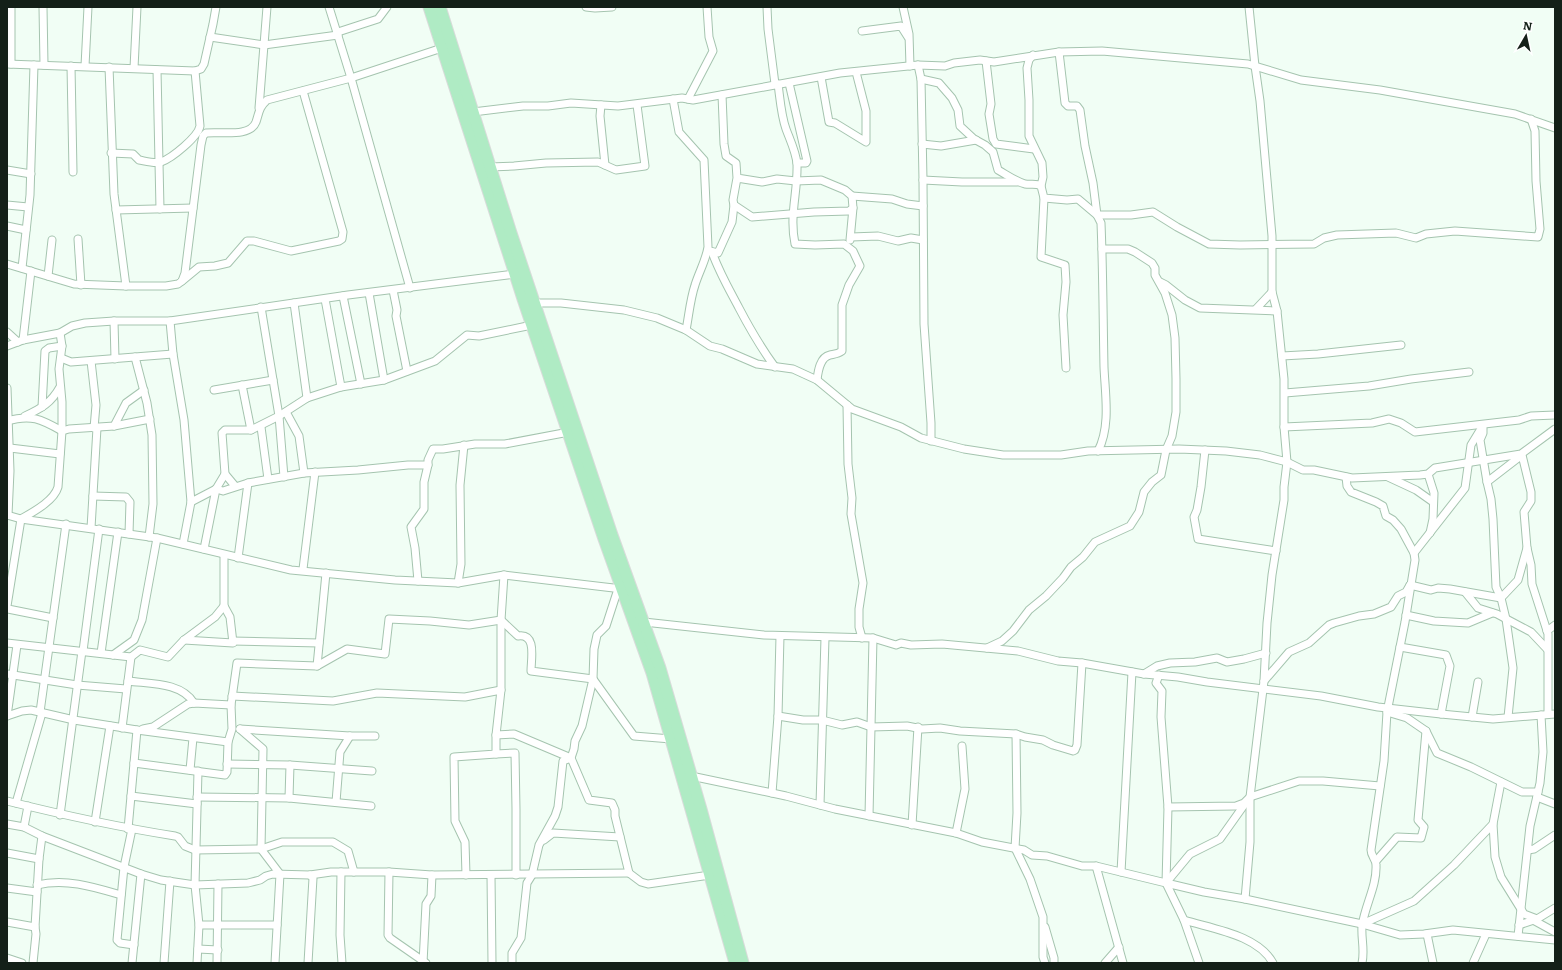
<svg xmlns="http://www.w3.org/2000/svg" width="1562" height="970" font-family="Literata,serif">
<style>
.lines{fill:none;stroke-linecap:round;stroke-linejoin:round}
.minor-casing{stroke:#a5c4af;stroke-width:9}
.trunk-casing{stroke:#d9dbda;stroke-width:13}
.minor{stroke:#fff;stroke-width:7}
.trunk{stroke:#afebc4;stroke-width:11}
</style>
<rect width="100%" height="100%" fill="#f1fef5"/>
<g class="lines">
<g class="minor-casing">
<g id="minor">
<polyline points="11,7 11,64"/>
<polyline points="43,7 44,65"/>
<polyline points="329,7 351,78 410,288"/>
<polyline points="586,7 595,8 612,7"/>
<polyline points="767,7 768,29 775,84"/>
<polyline points="903,7 909,34 910,66"/>
<path d="M 1249,7 L 1255,66 L 1260,101 L 1272,236 L 1272,292 L 1277,311 L 1284,379 L 1284,427 L 1287,462 L 1284,487 L 1284,500 L 1272,575 L 1267,623 L 1264,681 L 1250,797 L 1250,842 L 1245,899 L 1204,892 L 1166,883 L 1184,920 C 1213,929 1258,935 1273,963"/>
<polyline points="862,31 901,26 908,37"/>
<polyline points="338,32 378,19 387,7"/>
<polyline points="210,37 264,45 338,35"/>
<path d="M 1059,52 L 1065,103 L 1068,106 L 1077,106 L 1080,110 L 1085,146 L 1093,183 L 1097,215 L 1101,223 C 1103,271 1103,319 1104,367 C 1105,393 1111,426 1098,451"/>
<polyline points="1033,55 1029,60 1027,68 1029,100 1029,136 1042,163 1043,177 1041,186"/>
<polyline points="986,61 991,104 989,114 993,139 996,144 1034,149"/>
<polyline points="7,64 195,71 201,69 204,64 213,24 216,7"/>
<polyline points="918,65 921,79 923,180 924,324 931,423 931,441"/>
<polyline points="71,66 73,172"/>
<polyline points="85,66 88,7"/>
<polyline points="109,67 114,194 126,286"/>
<polyline points="134,68 137,7"/>
<polyline points="157,70 160,209"/>
<polyline points="821,77 829,122 835,123 866,142 866,111 856,72"/>
<path d="M 921,79 L 939,83 L 952,98 L 958,110 L 960,126 L 974,139 L 985,145 L 993,152 L 998,170 C 1007,175 1015,181 1025,184 C 1031,185 1036,183 1041,186 L 1044,198 L 1067,200 L 1078,199 L 1097,215 L 1131,215 L 1153,212 L 1177,227 L 1209,244 L 1240,245 L 1314,244 L 1324,238 L 1337,235 L 1396,233 L 1416,238 L 1426,234 L 1455,231 L 1538,237 L 1540,229 L 1536,181 L 1535,131 L 1531,119"/>
<polyline points="789,83 807,161 806,163 797,163"/>
<path d="M 778,84 C 780,98 781,115 786,129 C 790,140 796,152 797,164 C 798,192 789,215 795,244 L 815,245 L 844,244 L 853,251 L 860,266 L 849,285 L 842,305 L 842,351 C 838,354 835,354 830,355 C 820,357 818,371 817,380"/>
<polyline points="722,95 724,144 726,156 736,163 737,178 762,182 777,179 796,181 821,180 845,190 852,196 853,208 849,211 814,212 752,217 734,205 733,200 737,178"/>
<path d="M 673,99 L 679,132 L 704,160 L 708,247 C 706,260 699,272 695,285 C 690,300 689,315 686,330"/>
<polyline points="688,99 713,51 709,37 707,7"/>
<polyline points="601,105 600,116 605,165"/>
<polyline points="259,108 267,7"/>
<polyline points="473,112 523,106 548,106 571,103 618,106 682,98 693,100 840,73 918,65 945,66 954,63 980,60 994,62 1059,52 1102,51 1248,64 1301,80 1380,90 1515,114 1555,128"/>
<polyline points="922,144 941,146 976,140"/>
<path d="M 111,153 L 133,154 L 139,160 C 145,161 155,164 161,162 C 172,158 198,137 200,126 L 195,71"/>
<polyline points="490,167 514,166 546,163 598,162 616,170 645,166 637,105"/>
<polyline points="7,170 31,174"/>
<polyline points="923,180 962,182 1017,182"/>
<polyline points="852,196 892,199 907,204 923,206"/>
<polyline points="1044,198 1041,257 1065,265 1066,282 1063,315 1066,368"/>
<polyline points="7,205 28,207"/>
<polyline points="116,210 193,208"/>
<polyline points="7,226 26,230"/>
<polyline points="851,237 878,236 898,241 911,238 923,240"/>
<polyline points="78,239 81,285"/>
<polyline points="850,240 853,208"/>
<polyline points="710,251 718,253 732,222 734,205"/>
<path d="M 712,252 C 719,272 729,289 739,308 C 750,329 761,348 775,367"/>
<path d="M 7,264 L 74,284 L 126,286 L 166,286 L 178,284 L 182,281 L 185,273 L 201,145 L 203,136 L 206,133 C 220,131 250,138 256,122 C 259,113 259,107 267,100 L 351,78 L 445,47"/>
<polyline points="22,268 30,195 34,65"/>
<polyline points="48,276 52,240"/>
<polyline points="182,281 199,267 215,266 228,263 247,241 254,241 291,251 339,241 342,239 343,232 303,91"/>
<polyline points="1160,282 1166,285 1185,300 1200,308 1277,311"/>
<polyline points="393,290 397,310 396,316 407,371"/>
<polyline points="369,293 384,380"/>
<polyline points="343,296 361,384"/>
<polyline points="325,299 341,387"/>
<polyline points="294,303 307,398"/>
<polyline points="534,303 561,303 624,310 657,318 686,330 710,346 722,349 757,364 793,369 817,380 852,409 901,427 921,438 964,449 1003,455 1061,455 1088,451 1179,449 1226,451 1260,455 1287,462 1303,470 1314,470 1352,478 1420,475 1428,474 1435,468 1521,454 1555,429"/>
<polyline points="261,307 279,416 284,477"/>
<polyline points="1256,309 1272,292"/>
<polyline points="114,321 115,359"/>
<polyline points="170,321 173,354 184,420 191,502 183,544"/>
<polyline points="7,332 18,342"/>
<polyline points="23,340 31,271"/>
<polyline points="7,346 23,340 60,333 72,326 85,323 114,321 170,321 348,295 515,274"/>
<polyline points="1282,356 1318,354 1401,345"/>
<polyline points="135,357 147,403 152,435 153,504 149,537"/>
<polyline points="61,358 71,362 173,354"/>
<polyline points="91,361 96,405 94,428"/>
<polyline points="242,385 251,430"/>
<polyline points="7,388 10,471 8,515"/>
<polyline points="214,390 273,380"/>
<polyline points="1285,393 1369,386 1411,379 1469,372"/>
<polyline points="847,405 848,464 852,498 851,514 863,583 859,609 859,627 862,638"/>
<polyline points="42,407 45,351 49,348 62,346"/>
<polyline points="286,412 299,436 304,473"/>
<path d="M 25,416 C 42,408 51,403 60,387"/>
<path d="M 7,421 C 31,414 41,419 62,431 L 69,429 L 114,426 L 150,419"/>
<polyline points="1483,425 1483,433 1480,440 1487,482 1522,455 1531,492 1531,501 1524,512 1527,548 1531,565 1532,584 1548,634 1548,714"/>
<polyline points="114,426 126,403 144,390"/>
<polyline points="261,427 268,479"/>
<polyline points="1284,427 1372,423 1389,419 1401,423 1415,432 1519,420 1531,416 1555,415"/>
<polyline points="10,448 60,454"/>
<polyline points="1205,450 1201,487 1197,510 1194,517 1198,539 1276,551"/>
<polyline points="1428,474 1434,493 1433,519 1430,533"/>
<path d="M 1346,477 L 1347,486 L 1351,492 L 1376,502 L 1383,506 L 1386,516 L 1393,520 L 1401,529 L 1414,553 L 1415,560 L 1405,622 L 1387,712 L 1384,761 L 1371,850 C 1371,856 1376,859 1376,865 C 1377,886 1365,905 1362,926 C 1361,939 1365,950 1362,963"/>
<polyline points="1388,477 1416,490 1433,502"/>
<polyline points="1487,482 1491,499 1493,519 1496,587 1501,598 1506,619 1513,668 1508,717"/>
<polyline points="235,486 225,474 222,433 225,430 251,430 279,416 307,398 341,387 384,380 435,361 467,335 479,336 532,325"/>
<polyline points="216,489 223,491 248,483 304,473 358,470 408,465 428,465 428,460 433,449 443,449 475,444 505,444 569,432"/>
<polyline points="93,496 126,497 130,502 129,534"/>
<polyline points="191,502 216,489"/>
<polyline points="7,515 21,519 157,538 291,570 395,580 458,583 504,575 622,589"/>
<polyline points="91,528 97,428"/>
<polyline points="204,549 216,489 225,474"/>
<polyline points="1414,553 1465,488 1471,445 1482,427"/>
<polyline points="238,558 248,483"/>
<polyline points="303,569 315,472"/>
<polyline points="418,581 415,548 411,527 424,509 424,482 428,465"/>
<polyline points="458,583 461,564 460,485 464,445"/>
<polyline points="1410,585 1431,590 1438,588 1450,589 1501,598"/>
<polyline points="1465,592 1478,608 1497,614 1531,632 1547,649"/>
<polyline points="1501,598 1518,580 1527,548"/>
<polyline points="1406,615 1434,621 1468,623 1492,613"/>
<path d="M 53,618 L 8,609 L 7,606 L 21,519 C 33,512 54,501 58,487 L 62,431 L 62,402 L 59,369 L 62,346 L 60,333"/>
<polyline points="644,622 764,635 873,638 896,645 901,643 911,645 942,644 1018,651 1058,661 1082,663 1144,674 1178,677 1207,682 1321,696 1378,707 1441,714 1493,719 1555,714"/>
<polyline points="1547,631 1555,625"/>
<polyline points="184,640 233,643 230,617 224,606 224,555"/>
<polyline points="232,641 319,643"/>
<polyline points="7,643 131,657 140,650 168,657 184,640 215,617 224,606"/>
<polyline points="1400,647 1446,655 1450,666 1441,714"/>
<polyline points="987,648 1002,641 1013,631 1029,610 1046,596 1063,578 1071,567 1083,557 1095,542 1130,526 1139,512 1144,492 1152,482 1161,475 1166,450 1172,436 1176,412 1176,379 1175,338 1172,315 1165,293 1155,275 1155,268 1152,263 1135,252 1128,249 1102,249"/>
<polyline points="83,651 99,529"/>
<polyline points="101,653 118,532"/>
<polyline points="113,655 134,640 142,620 157,538"/>
<polyline points="317,666 326,573"/>
<polyline points="7,674 77,685 126,689"/>
<polyline points="1144,674 1157,666 1170,663 1195,662 1217,658 1227,662 1244,659 1266,653"/>
<polyline points="1159,675 1156,683 1162,691 1161,717 1168,807 1166,883"/>
<path d="M 128,681 C 150,684 181,682 194,703"/>
<polyline points="1264,681 1289,652 1309,643 1329,625 1334,623 1359,616 1374,614 1391,607 1398,596 1406,592 1410,585"/>
<polyline points="501,690 501,620 504,575"/>
<polyline points="232,696 333,701 377,693 465,697 501,690 496,735 514,734 571,758 589,800 612,803 615,810 615,816 629,873 641,882 648,884 710,875"/>
<polyline points="40,712 66,524"/>
<polyline points="1387,712 1407,718 1426,731 1437,753 1471,767 1522,792 1538,792"/>
<polyline points="7,716 22,711 31,710 74,720 137,730 228,742"/>
<polyline points="7,716 17,645"/>
<polyline points="778,716 803,720 822,720 842,725 857,722 871,727 907,726 922,729 940,728 960,731 1016,734 1025,737 1043,740 1053,745 1073,751 1075,750 1077,745 1082,663"/>
<polyline points="1472,717 1478,682"/>
<polyline points="122,728 131,657"/>
<polyline points="143,729 153,727 188,704 194,703 231,705"/>
<polyline points="240,729 263,749 261,849 280,874 275,963"/>
<polyline points="240,729 350,736 375,736"/>
<polyline points="1016,734 1017,813 1015,848 1030,879 1043,917 1043,957 1045,963"/>
<polyline points="496,754 515,753 516,809 516,875"/>
<path d="M 134,763 L 225,775 L 227,772 L 228,742 L 232,729 L 231,705 L 237,663 L 317,666 L 347,649 L 385,654 L 389,619 L 430,621 L 469,625 L 501,620 L 518,636 C 537,633 531,659 531,671 L 593,679 L 634,736 L 671,739"/>
<polyline points="227,764 290,765 372,771"/>
<polyline points="190,770 193,738"/>
<polyline points="691,776 786,796 835,809 956,833 982,842 1024,850 1032,855 1047,856 1082,866 1096,866 1166,883"/>
<polyline points="772,793 778,716 780,636"/>
<polyline points="131,796 197,804"/>
<polyline points="197,797 289,798 371,806"/>
<polyline points="1537,797 1555,804"/>
<polyline points="289,798 290,765"/>
<path d="M 7,801 C 63,815 118,827 175,836 L 178,837 L 185,846 L 195,850 L 261,849 L 282,842 L 333,842 L 348,851 L 354,872"/>
<polyline points="336,802 340,752 350,736"/>
<polyline points="16,803 42,713"/>
<polyline points="820,805 825,638"/>
<polyline points="1168,807 1236,806 1244,803 1250,797 1299,781 1323,781 1380,786"/>
<polyline points="60,815 82,651"/>
<polyline points="869,816 873,638"/>
<polyline points="95,822 110,726"/>
<polyline points="7,824 24,827 42,836 141,874 161,880 195,885 248,883 260,880 266,876 273,874 310,875 331,872 389,872 432,875 629,873"/>
<polyline points="1493,824 1495,857 1501,877 1524,914 1537,919"/>
<polyline points="912,825 918,727"/>
<polyline points="24,827 28,806"/>
<polyline points="128,829 137,730"/>
<polyline points="132,829 124,867 117,940 120,943 134,945"/>
<polyline points="956,833 965,789 962,746"/>
<polyline points="544,840 553,833 620,837"/>
<polyline points="1528,850 1534,849 1555,835"/>
<polyline points="7,853 39,859"/>
<polyline points="1376,861 1397,837 1421,838 1424,827 1418,820 1426,731"/>
<polyline points="1096,866 1123,963"/>
<polyline points="341,872 340,935 342,963"/>
<polyline points="389,872 388,935 390,938 426,963"/>
<polyline points="1121,872 1132,672"/>
<polyline points="466,875 465,842 455,821 454,757 496,754 496,735"/>
<polyline points="491,875 492,963"/>
<polyline points="1166,883 1190,854 1220,839 1247,801"/>
<path d="M 37,885 C 66,878 94,887 121,895"/>
<polyline points="7,888 37,892"/>
<polyline points="1245,899 1362,924 1400,935 1424,934 1453,930 1555,940"/>
<polyline points="1184,920 1199,963"/>
<polyline points="1533,920 1555,932"/>
<polyline points="7,922 35,927"/>
<polyline points="1362,924 1414,901 1454,865 1493,824 1501,782"/>
<polyline points="199,925 277,925"/>
<polyline points="1519,925 1537,919 1555,908"/>
<polyline points="1045,927 1054,958 1054,963"/>
<polyline points="1427,934 1433,963"/>
<polyline points="1518,936 1530,826 1540,783 1543,752 1541,715"/>
<polyline points="198,949 218,950"/>
<polyline points="7,958 22,963"/>
<polyline points="33,963 36,934 35,927 39,859 42,836"/>
<polyline points="132,963 141,874"/>
<polyline points="164,963 170,881"/>
<polyline points="197,963 199,925 195,885 198,771"/>
<polyline points="217,963 218,884"/>
<polyline points="308,963 313,878 310,875"/>
<polyline points="423,963 426,904 431,896 432,875"/>
<polyline points="512,963 512,953 521,938 527,883 532,875 539,845 555,816 558,807 563,761 571,758 574,749 575,741 582,726 593,679 594,649 597,635 606,626 618,589"/>
<polyline points="1105,963 1119,947"/>
<polyline points="1473,963 1486,934"/>
</g>
</g>
<g class="trunk-casing">
<g id="trunk">
<polyline points="429,7 523,299 604,539 652,673 735,963"/>
<polyline points="440,7 511,233 612,535 660,668 701,809 743,963"/>
</g>
</g>
<use href="#minor" class="minor"/>
<use href="#trunk" class="trunk"/>
</g>
<rect width="1562" height="970" fill="none" stroke="#142018" stroke-width="16"/>
<g transform="translate(1526 36) rotate(9)" stroke="#ffffff" stroke-width="3" paint-order="stroke">
<path d="M0-3L7 15L0 10L-7 15Z" fill="#142018"/>
<text y="-6" font-size="11" font-weight="bold" text-anchor="middle" fill="#142018">N</text>
</g>
</svg>
